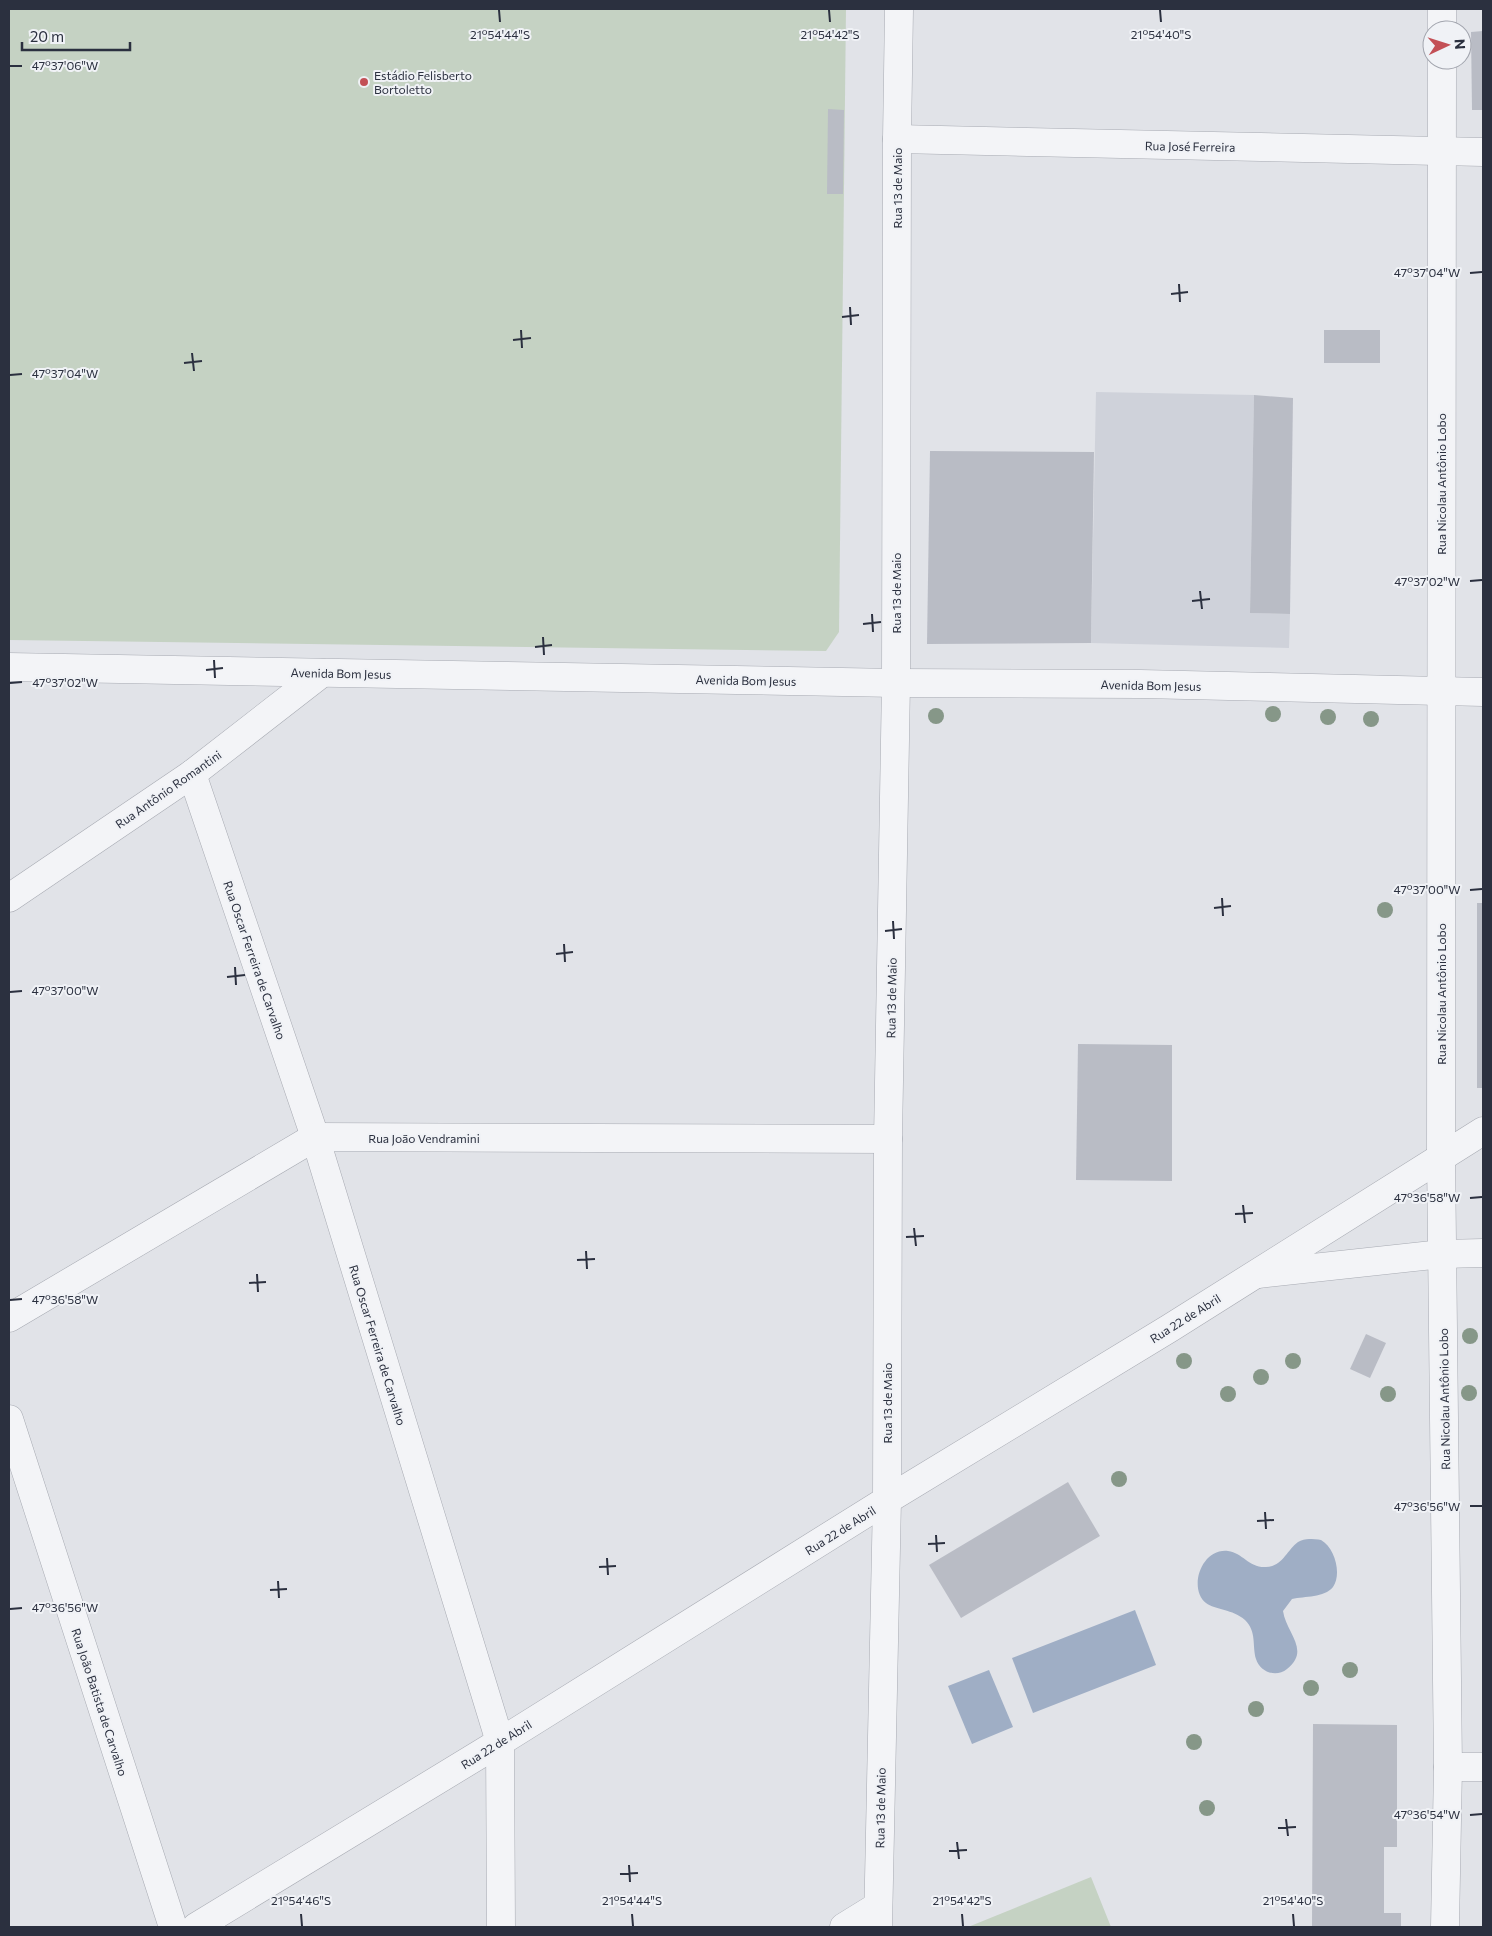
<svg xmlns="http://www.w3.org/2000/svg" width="1492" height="1936" font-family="Commissioner,sans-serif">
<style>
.built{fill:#cfd2da}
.green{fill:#c5d2c3}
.water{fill:#9faec5}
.building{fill:#b9bcc5}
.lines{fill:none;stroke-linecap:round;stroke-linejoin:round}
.minor-casing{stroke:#a7aab2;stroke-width:29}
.tertiary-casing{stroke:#a7aab2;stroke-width:29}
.minor{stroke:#f3f4f7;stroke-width:28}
.tertiary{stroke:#f3f4f7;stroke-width:28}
.tree{fill:#869788}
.ticks{fill:none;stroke:#2b303f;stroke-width:2}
.poi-dot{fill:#c35056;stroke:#f0f2f6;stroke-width:2}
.labels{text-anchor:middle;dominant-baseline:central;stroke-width:4;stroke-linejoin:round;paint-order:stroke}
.poi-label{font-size:12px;fill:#2b303f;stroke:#f0f2f6;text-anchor:start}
.street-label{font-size:12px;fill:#2b303f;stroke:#f0f2f6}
.ticks-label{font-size:12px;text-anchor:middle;fill:#2b303f;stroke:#f0f2f6;stroke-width:4;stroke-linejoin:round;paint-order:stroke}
</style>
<rect width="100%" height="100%" fill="#e1e3e8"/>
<polygon class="built" points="1096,392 1254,395 1250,613 1290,614 1289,648 1091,643"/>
<g class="green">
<polygon points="9,9 846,9 839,632 826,651 9,640"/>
<polygon points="1091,1877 1111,1927 968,1927"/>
</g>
<g class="water">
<path d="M 1309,1539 C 1312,1539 1318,1539 1321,1540 C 1335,1548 1342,1574 1333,1587 C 1324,1598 1305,1596 1292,1599 L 1283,1611 C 1286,1633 1311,1650 1287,1669 C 1276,1678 1260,1672 1256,1659 C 1252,1645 1257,1632 1245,1620 C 1233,1609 1215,1610 1206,1603 C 1188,1589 1201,1548 1228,1551 C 1243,1553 1249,1568 1266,1567 C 1282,1567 1287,1550 1298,1542 C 1301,1540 1306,1539 1309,1539 Z"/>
<polygon points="1135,1610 1156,1665 1033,1713 1012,1658"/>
<polygon points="989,1670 1013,1727 972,1744 948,1686"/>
</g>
<g class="building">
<polygon points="1483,31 1483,110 1472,110 1471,32"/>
<polygon points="828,109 844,110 843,194 827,194"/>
<rect x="1324" y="330" width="56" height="33"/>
<polygon points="1254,395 1293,398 1290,614 1250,613"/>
<polygon points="930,451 1094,452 1091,643 927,644"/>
<rect x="1477" y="903" width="6" height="185"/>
<polygon points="1078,1044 1172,1045 1172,1181 1076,1180"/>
<polygon points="1366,1334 1386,1343 1370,1378 1350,1369"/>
<polygon points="1068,1482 1100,1536 961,1618 929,1565"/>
<polygon points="1313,1724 1397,1725 1397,1847 1384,1847 1384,1913 1401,1913 1401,1927 1312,1927"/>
</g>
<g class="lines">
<g class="minor-casing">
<g id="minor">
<polyline points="1442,9 1442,30"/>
<polyline points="1442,60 1441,1156 1448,1767 1445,1927"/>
<polyline points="897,139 1483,152"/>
<polyline points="192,774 315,1137 500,1742 501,1927"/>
<polyline points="9,898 192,774 322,673"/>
<polyline points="1258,1274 1442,1254 1483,1253"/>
<polyline points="9,1318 315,1137 888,1139"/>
<polyline points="9,1419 173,1927"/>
<polyline points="1448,1767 1483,1767"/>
<polyline points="196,1927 500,1742 887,1500 1170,1328 1483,1131"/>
<polyline points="844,1927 878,1906"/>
<polyline points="878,1927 887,1500 888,1139 896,683 897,139 899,9"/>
</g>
</g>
<g class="tertiary-casing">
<polyline id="tertiary" points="9,667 896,683 1141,684 1483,692"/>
</g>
<use href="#minor" class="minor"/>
<use href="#tertiary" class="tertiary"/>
</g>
<g class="tree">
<circle cx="1273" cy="714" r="8"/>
<circle cx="936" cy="716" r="8"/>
<circle cx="1328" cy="717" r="8"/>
<circle cx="1371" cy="719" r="8"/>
<circle cx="1385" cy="910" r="8"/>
<circle cx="1470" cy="1336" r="8"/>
<circle cx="1184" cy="1361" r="8"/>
<circle cx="1293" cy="1361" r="8"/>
<circle cx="1261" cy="1377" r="8"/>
<circle cx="1469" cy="1393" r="8"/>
<circle cx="1228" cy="1394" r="8"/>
<circle cx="1388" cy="1394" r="8"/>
<circle cx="1119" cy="1479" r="8"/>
<circle cx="1350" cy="1670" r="8"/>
<circle cx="1311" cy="1688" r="8"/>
<circle cx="1256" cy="1709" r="8"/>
<circle cx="1194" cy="1742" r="8"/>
<circle cx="1207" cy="1808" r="8"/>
</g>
<path class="ticks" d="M 499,10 L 500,22M 829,10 L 830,22M 1160,10 L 1161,22M 10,66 L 22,66M 1470,273 L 1482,272M 1179,284 L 1180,302M 1171,294 L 1188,292M 850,307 L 851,325M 842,317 L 859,315M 521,330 L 522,348M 513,340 L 531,338M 192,353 L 194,371M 184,363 L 202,361M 10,375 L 22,374M 1470,581 L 1482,580M 1200,591 L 1202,609M 1192,601 L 1210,599M 872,614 L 873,632M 863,624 L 881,622M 543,637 L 544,655M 535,647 L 552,645M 214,660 L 215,678M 206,670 L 223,668M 10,683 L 22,682M 1470,890 L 1482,889M 1222,898 L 1223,916M 1214,908 L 1231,906M 893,921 L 894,939M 885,931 L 902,929M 564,944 L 565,962M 556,954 L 573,952M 235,967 L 236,985M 227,977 L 245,975M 10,992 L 22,991M 1470,1198 L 1482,1197M 1243,1205 L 1245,1223M 1235,1214 L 1253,1213M 914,1228 L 916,1246M 906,1237 L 924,1236M 586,1251 L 587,1269M 577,1260 L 595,1259M 257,1274 L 258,1292M 249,1283 L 266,1282M 10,1300 L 22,1299M 1470,1506 L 1482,1506M 1265,1512 L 1266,1529M 1257,1521 L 1274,1520M 936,1535 L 937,1552M 928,1544 L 945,1543M 607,1558 L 608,1575M 599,1567 L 616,1566M 278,1581 L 279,1598M 270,1590 L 287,1589M 10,1609 L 22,1608M 1470,1815 L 1482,1814M 1286,1819 L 1288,1836M 1278,1828 L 1296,1827M 957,1842 L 959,1859M 949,1851 L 967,1850M 629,1865 L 630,1882M 620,1874 L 638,1873M 301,1914 L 302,1926M 632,1914 L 633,1926M 962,1914 L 963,1926M 1293,1914 L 1294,1926"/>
<circle class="poi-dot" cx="364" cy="82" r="5"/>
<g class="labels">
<g class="poi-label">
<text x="374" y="75">Estádio Felisberto<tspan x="374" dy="14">Bortoletto</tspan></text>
</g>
<g class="street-label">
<text transform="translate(1190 146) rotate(1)">Rua José Ferreira</text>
<text transform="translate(897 188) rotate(-90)">Rua 13 de Maio</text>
<text transform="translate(1441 484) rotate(-90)">Rua Nicolau Antônio Lobo</text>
<text transform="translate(896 593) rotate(-90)">Rua 13 de Maio</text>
<text transform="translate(341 673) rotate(1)">Avenida Bom Jesus</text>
<text transform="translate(746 680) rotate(1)">Avenida Bom Jesus</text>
<text transform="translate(1151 685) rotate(1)">Avenida Bom Jesus</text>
<text transform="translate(168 789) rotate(-35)">Rua Antônio Romantini</text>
<text transform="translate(255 960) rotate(71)">Rua Oscar Ferreira de Carvalho</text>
<text transform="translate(1441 994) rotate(-90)">Rua Nicolau Antônio Lobo</text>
<text transform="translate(891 998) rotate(-89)">Rua 13 de Maio</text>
<text x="424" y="1138">Rua João Vendramini</text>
<text transform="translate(1185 1318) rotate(-32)">Rua 22 de Abril</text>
<text transform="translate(378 1345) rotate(73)">Rua Oscar Ferreira de Carvalho</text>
<text transform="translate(1444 1399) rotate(-91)">Rua Nicolau Antônio Lobo</text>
<text transform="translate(887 1403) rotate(-90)">Rua 13 de Maio</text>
<text transform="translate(840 1530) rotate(-32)">Rua 22 de Abril</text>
<text transform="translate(100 1702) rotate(72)">Rua João Batista de Carvalho</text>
<text transform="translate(496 1744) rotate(-32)">Rua 22 de Abril</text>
<text transform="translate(880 1808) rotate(-89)">Rua 13 de Maio</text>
</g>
</g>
<g class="ticks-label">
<text x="500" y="39">21°54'44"S</text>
<text x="830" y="39">21°54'42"S</text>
<text x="1161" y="39">21°54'40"S</text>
<text x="65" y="70">47°37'06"W</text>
<text x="1427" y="277">47°37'04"W</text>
<text x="65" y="378">47°37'04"W</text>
<text x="1427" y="586">47°37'02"W</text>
<text x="65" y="687">47°37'02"W</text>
<text x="1427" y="894">47°37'00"W</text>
<text x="65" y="995">47°37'00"W</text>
<text x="1427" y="1202">47°36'58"W</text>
<text x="65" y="1304">47°36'58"W</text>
<text x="1427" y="1511">47°36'56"W</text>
<text x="65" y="1612">47°36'56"W</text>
<text x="1427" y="1819">47°36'54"W</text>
<text x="301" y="1905">21°54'46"S</text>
<text x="632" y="1905">21°54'44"S</text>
<text x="962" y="1905">21°54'42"S</text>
<text x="1293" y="1905">21°54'40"S</text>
</g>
<rect width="1492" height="1936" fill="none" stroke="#2b303f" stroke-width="20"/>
<g transform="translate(1447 45) rotate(86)"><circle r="24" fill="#f0f2f6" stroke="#a1a4ad"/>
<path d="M0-4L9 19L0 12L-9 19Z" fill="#c35056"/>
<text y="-8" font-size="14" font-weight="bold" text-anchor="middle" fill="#2b303f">N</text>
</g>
<path d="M22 42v8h108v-8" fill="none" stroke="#2b303f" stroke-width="2.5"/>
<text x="30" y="42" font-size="15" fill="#2b303f" stroke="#f0f2f6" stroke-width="4" paint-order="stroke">20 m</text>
</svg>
